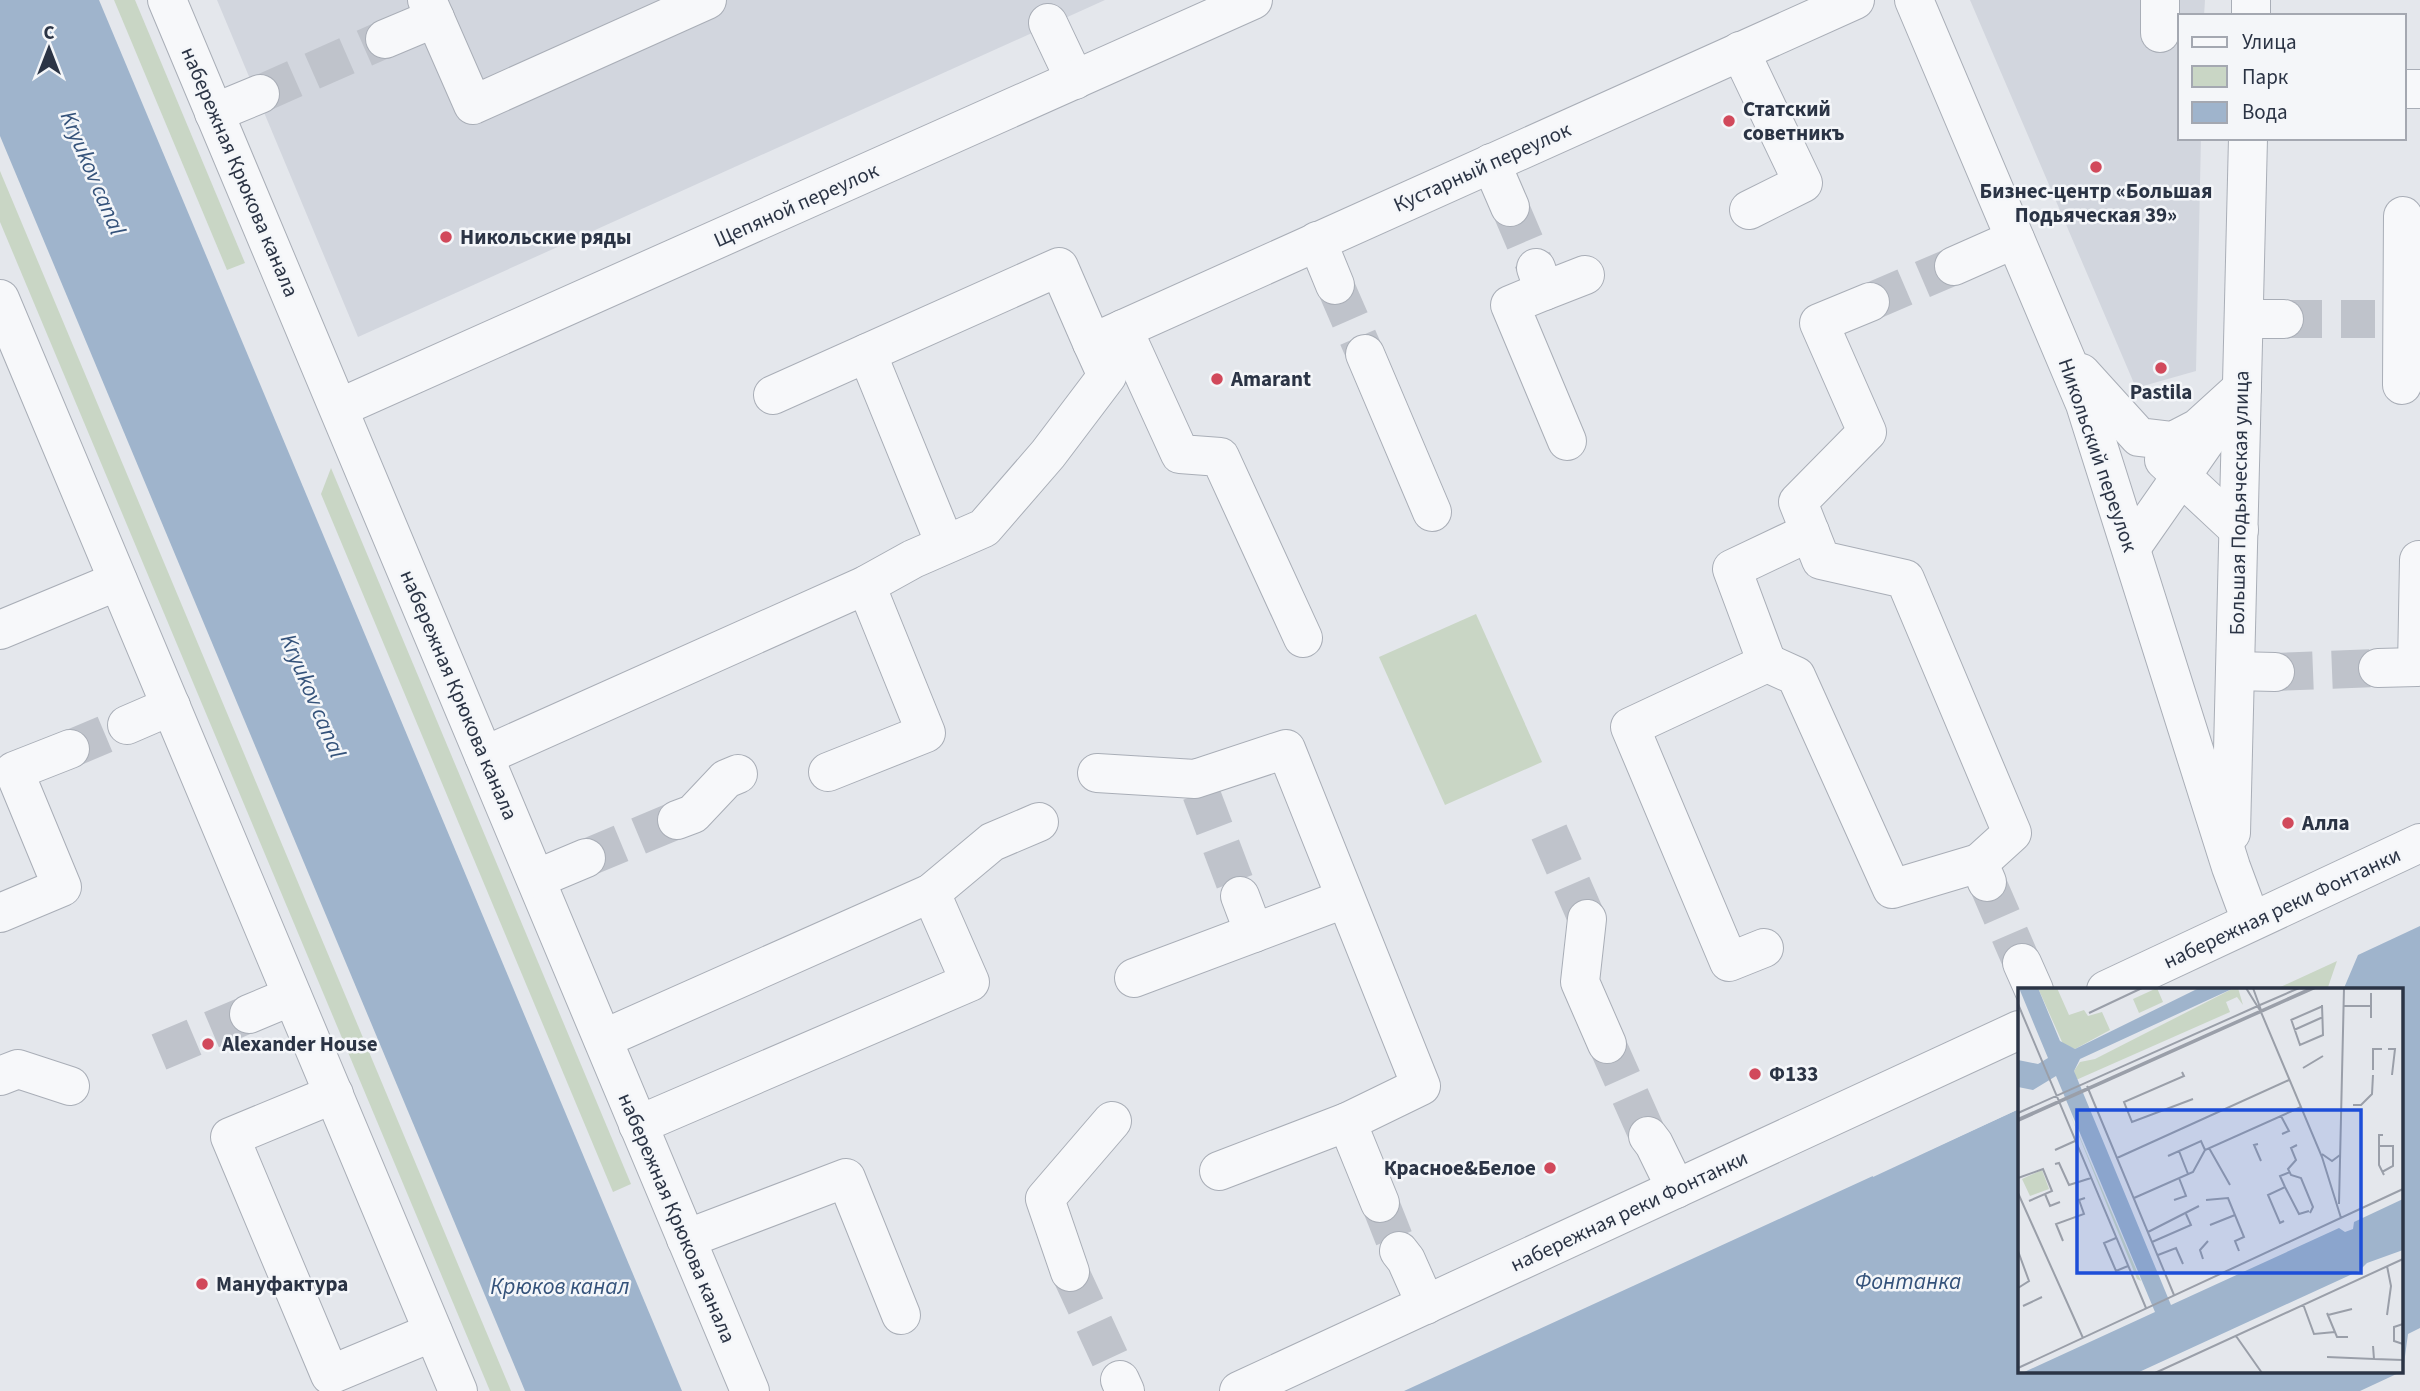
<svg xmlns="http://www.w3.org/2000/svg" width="2420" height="1391" font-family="'Source Sans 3',sans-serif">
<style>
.built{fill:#d2d6de}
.green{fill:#c9d6c5}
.water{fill:#9fb4cc}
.pier{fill:#e4e7ec}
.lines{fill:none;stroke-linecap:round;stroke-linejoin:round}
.minor-tunnel{stroke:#bfc3cb;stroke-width:38;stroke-dasharray:38 19;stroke-linecap:butt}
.minor-casing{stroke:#a9aeb7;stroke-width:40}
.minor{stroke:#f7f8fa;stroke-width:38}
.poi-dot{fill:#d1495b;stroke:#f4f6f9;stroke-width:2.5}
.labels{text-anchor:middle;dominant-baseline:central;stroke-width:5;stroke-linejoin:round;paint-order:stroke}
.poi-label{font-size:21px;font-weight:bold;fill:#2b3445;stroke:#f4f6f9;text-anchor:start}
.street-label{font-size:21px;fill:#2b3445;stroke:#f4f6f9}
.water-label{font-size:23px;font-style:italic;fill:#34527a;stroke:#f4f6f9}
.inset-road{fill:none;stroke:#9a9fa9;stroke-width:2}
.view{fill:#1d4ed8;fill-opacity:0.15;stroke:#1d4ed8;stroke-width:3.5}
.inset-edge{fill:none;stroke:#2b3445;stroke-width:3.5}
</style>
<rect width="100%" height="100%" fill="#e4e7ec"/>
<g class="built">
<polygon points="217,0 1105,0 358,337"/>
<polygon points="1970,0 2205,0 2204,16 2180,16 2180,138 2201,138 2196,371 2136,388"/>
</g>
<g class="green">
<polygon points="114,0 135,0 245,263 227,270"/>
<polygon points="0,171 511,1391 490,1391 0,222"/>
<polygon points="331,468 631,1184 613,1192 321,494"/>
<polygon points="1476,614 1542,762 1445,805 1379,657"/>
<polygon points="2337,961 2327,990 2274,990"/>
</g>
<g class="water">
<polygon points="0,0 99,0 682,1391 525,1391 0,136"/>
<polygon points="2420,926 2420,1328 2408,1334 2403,1371 2360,1391 1404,1391 2019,1109 2019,1372 2401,1372 2401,990 2344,990 2344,988 2358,955"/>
</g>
<polygon class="pier" points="2019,1106 2019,1109 1873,1177 1872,1174"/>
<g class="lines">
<g class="minor-tunnel">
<polyline points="260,94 385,39"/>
<polyline points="1510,207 1536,268"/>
<polyline points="1335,285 1365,354"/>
<polyline points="1870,302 1954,266"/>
<polyline points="2284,319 2375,319"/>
<polyline points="2275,672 2378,668"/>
<polyline points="70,749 127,725"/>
<polyline points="1201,793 1240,896"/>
<polyline points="1549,832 1587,919"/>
<polyline points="586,858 677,820"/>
<polyline points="1987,882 2022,963"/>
<polyline points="1607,1044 1648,1136"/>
<polyline points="159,1052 249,1014"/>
<polyline points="1380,1203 1399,1251"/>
<polyline points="1070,1272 1120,1380"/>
</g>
<g class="minor-casing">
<g id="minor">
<polyline points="167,0 750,1391"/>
<polyline points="427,0 473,105 707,0"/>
<polyline points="1914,0 2085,404 2231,867 2251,921"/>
<polyline points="2251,16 2251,0"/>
<polyline points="1048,23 1075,80"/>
<polyline points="2160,33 2160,0"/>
<polyline points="385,39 435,18"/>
<polyline points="1740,51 1803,183 1749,210"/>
<polyline points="2404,89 2420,89"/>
<polyline points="214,113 260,94"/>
<polyline points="1491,163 1510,207"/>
<polyline points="1317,241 1335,285"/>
<polyline points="1954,266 2015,239"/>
<polyline points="1536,268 1544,291 1585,275"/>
<polyline points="1544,291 1510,305 1567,441"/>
<polyline points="0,299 458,1391"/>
<polyline points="1870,302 1819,323 1867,432 1798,502 1821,560 1905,579 2012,833 1979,863 1987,882"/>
<polyline points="2244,319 2284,319"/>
<polyline points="1123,329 1180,454 1220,457 1303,638"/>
<polyline points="867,353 945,544"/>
<polyline points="1365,354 1432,512"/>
<polyline points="2081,373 2139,437 2173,441 2198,428 2242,388"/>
<polyline points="2402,385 2403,216"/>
<polyline points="773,395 1059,267 1092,343"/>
<polyline points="339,408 1253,0"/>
<polyline points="2164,460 2239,530"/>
<polyline points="2131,548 2221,419"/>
<polyline points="0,630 118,581"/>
<polyline points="1767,663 1732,569 1810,532"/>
<polyline points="2378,668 2417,667 2419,560"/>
<polyline points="2235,671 2275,672"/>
<polyline points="127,725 171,706"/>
<polyline points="484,756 866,585 913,559 984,528 1048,454 1107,376 1092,343 1855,0"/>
<polyline points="828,772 926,733 866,585"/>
<polyline points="1097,773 1195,779 1286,749 1421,1086 1347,1122 1380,1203"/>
<polyline points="677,820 693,814 726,779 738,774"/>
<polyline points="2231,833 2248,138"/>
<polyline points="536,879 586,858"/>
<polyline points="1240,896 1254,933"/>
<polyline points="0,913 62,887 14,771 70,749"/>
<polyline points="1587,919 1580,982 1607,1044"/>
<polyline points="1764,948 1729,962 1630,727 1767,663 1796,676 1892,889 1979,863"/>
<polyline points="2022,963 2034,990"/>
<polyline points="1134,978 1344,899"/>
<polyline points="2106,990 2420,843"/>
<polyline points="249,1014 292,996"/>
<polyline points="603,1039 931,893 992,842 1039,822"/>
<polyline points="0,1076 18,1069 70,1086"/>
<polyline points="334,1094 230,1137 330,1375 433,1332"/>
<polyline points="638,1125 970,982 931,893"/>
<polyline points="1648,1136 1654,1144 1676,1189"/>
<polyline points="1219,1171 1347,1122"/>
<polyline points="686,1239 846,1178 901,1315"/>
<polyline points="1399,1251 1406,1260 1426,1305"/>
<polyline points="1070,1272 1045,1199 1112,1121"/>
<polyline points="1120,1380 1125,1391"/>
<polyline points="1239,1391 2019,1030"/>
</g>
</g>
<use href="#minor" class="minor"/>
</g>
<g class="poi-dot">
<circle cx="1729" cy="121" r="7"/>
<circle cx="2096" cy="167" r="7"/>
<circle cx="446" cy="237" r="7"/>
<circle cx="2161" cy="368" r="7"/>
<circle cx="1217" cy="379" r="7"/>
<circle cx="2288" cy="823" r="7"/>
<circle cx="208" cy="1044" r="7"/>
<circle cx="1755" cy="1074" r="7"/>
<circle cx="1550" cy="1168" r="7"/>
<circle cx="202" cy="1284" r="7"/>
</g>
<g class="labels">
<g class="poi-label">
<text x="1743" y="109">Статский<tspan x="1743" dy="24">советникъ</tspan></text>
<text x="2096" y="191" text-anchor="middle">Бизнес-центр «Большая<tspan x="2096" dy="24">Подьяческая 39»</tspan></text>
<text x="460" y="237">Никольские ряды</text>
<text x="1231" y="379">Amarant</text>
<text x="2161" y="392" text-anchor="middle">Pastila</text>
<text x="2302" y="823">Алла</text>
<text x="222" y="1044">Alexander House</text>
<text x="1769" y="1074">Ф133</text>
<text x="1536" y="1168" text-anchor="end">Красное&amp;Белое</text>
<text x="216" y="1284">Мануфактура</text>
</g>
<g class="street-label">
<text transform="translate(1482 167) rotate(-24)">Кустарный переулок</text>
<text transform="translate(240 172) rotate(67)">набережная Крюкова канала</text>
<text transform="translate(796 205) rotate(-24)">Щепяной переулок</text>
<text transform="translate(2098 455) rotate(71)">Никольский переулок</text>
<text transform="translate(2239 503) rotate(-89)">Большая Подьяческая улица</text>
<text transform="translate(459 695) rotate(67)">набережная Крюкова канала</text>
<text transform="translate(2282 908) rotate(-25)">набережная реки Фонтанки</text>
<text transform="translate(1629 1211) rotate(-25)">набережная реки Фонтанки</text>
<text transform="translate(677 1218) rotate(67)">набережная Крюкова канала</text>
</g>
<g class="water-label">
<text transform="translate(93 173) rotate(67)">Kryukov canal</text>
<text transform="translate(313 696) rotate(67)">Kryukov canal</text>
<text x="1908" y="1281">Фонтанка</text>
<text x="560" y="1286">Крюков канал</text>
</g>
</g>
<g transform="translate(2018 988)">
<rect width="385" height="385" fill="#e4e7ec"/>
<path d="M 20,0 L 39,0 L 51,27 L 66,22 L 70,28 L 84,24 L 92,42 L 57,61 L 45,56 ZM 139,0 L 145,14 L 121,25 L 115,11 ZM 216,0 L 220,0 L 225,17 L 219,9 L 208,14 L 212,24 L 58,92 L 56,83 L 62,74 L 77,71 ZM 50,121 L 123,293 L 119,291 ZM 24,182 L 31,201 L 12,208 L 4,191 Z" fill="#c9d6c5"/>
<path d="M 1,0 L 20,0 L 42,53 L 57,61 L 181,0 L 216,0 L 62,71 L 56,83 L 153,317 L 321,240 L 327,244 L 335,241 L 336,234 L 385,211 L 385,262 L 349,275 L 341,283 L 119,385 L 4,385 L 137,324 L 38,88 L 15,102 L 0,99 L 0,72 L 20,76 L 30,70 Z" fill="#9fb4cc"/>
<path class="inset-road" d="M 228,0 L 243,24M 235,0 L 243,22M 0,16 L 128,320M 242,17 L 281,0M 326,18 L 353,18M 243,24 L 297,0M 71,25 L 124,0M 353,30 L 353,5M 273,31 L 282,57 L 305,47 L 304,17M 273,32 L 305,18M 276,42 L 305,29M 370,61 L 377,61 L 374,87M 285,80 L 305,68M 355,82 L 355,61 L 364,61M 164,84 L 166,88 L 106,114 L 114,134 L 175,111M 69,98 L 156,307M 335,117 L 343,117 L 354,106 L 355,87M 0,125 L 242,17M 263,128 L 271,143 L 264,146M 0,131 L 293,0M 0,133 L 243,24 L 304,169 L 323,230M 365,147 L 361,147 L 361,177 L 366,187M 240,156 L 236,157 L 243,173M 279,157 L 273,160 L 278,172 L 270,181 L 273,187 L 283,190 L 295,219 L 292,225M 361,158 L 375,158 L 375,178 L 364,184M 191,160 L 212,197M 37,162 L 57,153M 161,163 L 170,186M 304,166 L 314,173 L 322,167M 150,168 L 183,153 L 187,162M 99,170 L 271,92M 37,176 L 41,175 L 51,197 L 73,190M 0,190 L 25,181 L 34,203 L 11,213M 267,199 L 262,188 L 272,184M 0,205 L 65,350M 27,206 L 32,218 L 42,214M 116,210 L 175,184 L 187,162 L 283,119M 156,212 L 168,208 L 161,190M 188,212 L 210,210 L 226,249 L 217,253 L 221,263M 321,216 L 326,0M 266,233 L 262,235 L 250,207 L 267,199 L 281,226 L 291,223M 192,237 L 217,227M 130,244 L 181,218M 98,250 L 86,255 L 98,283 L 110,278M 45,253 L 38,236 L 66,226 L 61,212 L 67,210M 134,254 L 173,237 L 168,226M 0,263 L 11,293 L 0,300M 140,267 L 158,260 L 165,276M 185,271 L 182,262 L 190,253M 285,316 L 296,346 L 317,344M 5,318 L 24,309M 309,325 L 319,349 L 330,349M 310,327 L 334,321M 369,327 L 373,298 L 369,278M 385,336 L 376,339 L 376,353 L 385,356M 218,348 L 244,385M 309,369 L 356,371 L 355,358M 356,371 L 385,372M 0,380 L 385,201M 137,385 L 385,271"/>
<path class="view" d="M 59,122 L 343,122 L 343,285 L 59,285 Z"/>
<rect width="385" height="385" class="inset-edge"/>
</g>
<rect x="2178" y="14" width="228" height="126" fill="#f4f6f9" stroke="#a4a8b1" stroke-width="2"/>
<rect x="2192" y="37" width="35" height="10" fill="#f7f8fa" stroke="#a4a8b1" stroke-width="2"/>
<text x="2242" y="49" font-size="21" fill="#2b3445">Улица</text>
<rect x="2192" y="66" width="35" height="21" fill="#c9d6c5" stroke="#a4a8b1" stroke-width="2"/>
<text x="2242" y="84" font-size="21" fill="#2b3445">Парк</text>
<rect x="2192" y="102" width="35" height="21" fill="#9fb4cc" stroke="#a4a8b1" stroke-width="2"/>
<text x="2242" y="119" font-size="21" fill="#2b3445">Вода</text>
<g transform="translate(49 49)" stroke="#f4f6f9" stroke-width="5" paint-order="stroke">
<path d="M0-5L12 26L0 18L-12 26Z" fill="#2b3445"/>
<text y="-10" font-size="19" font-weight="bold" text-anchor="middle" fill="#2b3445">С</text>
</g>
</svg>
